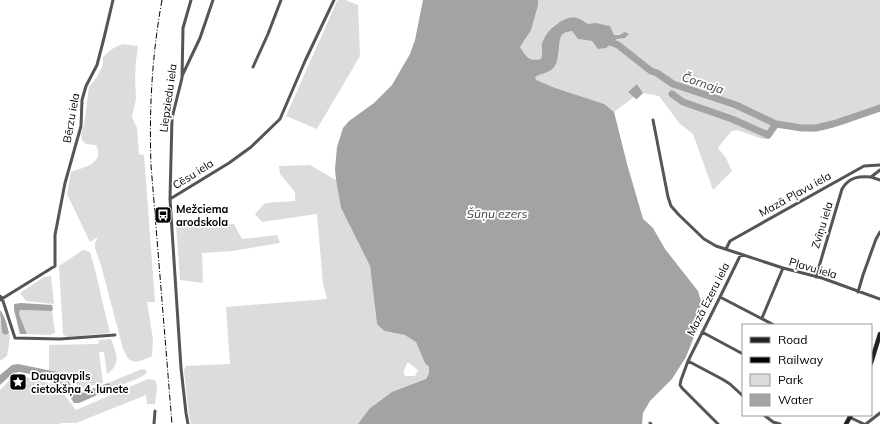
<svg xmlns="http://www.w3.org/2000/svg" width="880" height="424" viewBox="0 0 880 424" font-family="Mulish,sans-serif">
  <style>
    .green { fill: #dcdcdc; fill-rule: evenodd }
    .water { fill: #a3a3a3 }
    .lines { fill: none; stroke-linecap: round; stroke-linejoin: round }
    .river { stroke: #a3a3a3; stroke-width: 7 }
    .street { stroke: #555; stroke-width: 3 }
    .secondary { stroke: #222; stroke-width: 4.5 }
    .rail { stroke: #000; stroke-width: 1; stroke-dasharray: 6 2 1 2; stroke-linecap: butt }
    .labels { text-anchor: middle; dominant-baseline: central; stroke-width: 3.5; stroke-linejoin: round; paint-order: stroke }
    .street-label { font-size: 11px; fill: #000; stroke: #fff }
    .poi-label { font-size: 11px; font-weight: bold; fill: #000; stroke: #fff; text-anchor: start }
    .water-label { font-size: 12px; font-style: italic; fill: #444; stroke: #fff }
  </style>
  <rect width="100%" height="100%" fill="#fff"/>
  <path class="green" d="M339 0H345L358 5 360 56 317 129 286 116 337 1Z
    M538 0H880V110L846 124 813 132 778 127 770 139H763L737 130 732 131 719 146 718 148 726 158 732 171 713 190 693 134 680 124 659 96 643 93 637 84 628 92 634 97 614 112 627 164 643 219 651 226 639 229 537 95 515 49 538 5ZM571 17 578 18 588 24 596 23 604 26H610L614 35 622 34 621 38 617 39 606 48 592 41 578 39 572 31 564 33 560 37 558 60 552 27 564 19Z
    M122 44 138 46 136 61 135 79 136 99 132 117 137 128 139 154 144 155 155 302H147L153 339 152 356C145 359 134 366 128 358 126 356 125 352 123 349L101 265 95 248V243L98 237 90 242 67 194 71 172C84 167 105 164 96 145L86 144 82 140 81 134 84 125 89 87 97 77 103 65V57L112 49Z
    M310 165 336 180 341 208 370 266 377 324 395 327 416 342 422 354 433 367 423 383 369 409 358 424H191L189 416 184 370 186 366 230 364 226 307 327 299 323 284 317 214 262 222 255 214 265 203 295 201V192L280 174 279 166ZM407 363H409L418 370 415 376H406L404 375V371Z
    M234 224 242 239 277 235 280 243 232 251 202 253 203 283 180 280 176 225Z
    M83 250 90 252C98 278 103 306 110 333L67 337 63 334 59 266Z
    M51 276 54 304 26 301 20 293 44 277Z
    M20 310 52 311 54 325 55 333 50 335 27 334 19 314Z
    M0 320 2 324V333L6 335 9 333 10 338 7 356 0 361Z
    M111 339C117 354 121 364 107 374L104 352H99L103 383 81 388 65 373 49 371V345L98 344 99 340Z
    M142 369 146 370 147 373 139 378 111 389V385L108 383Z
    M18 375 57 385 76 410 148 379 155 380 157 386 155 404H147L146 395 76 423H61L60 424H0V390L14 376Z"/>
  <path class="water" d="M423 0H538V5L531 30 520 47C526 57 529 62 541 59 544 53 540 47 543 41 546 34 551 28 557 24 564 19 571 15 580 19 582 20 586 23 588 24 590 24 592 23 595 23 600 23 605 26 610 26L614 35H619L625 32 629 34 625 38 617 39 606 48 598 49 592 41 578 39 572 31C569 32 565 32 563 34 557 38 561 59 554 67 550 73 541 73 535 77L536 80 555 88 604 104 614 112 627 164 643 219 653 228 665 249 698 291 701 301 700 317 695 334 686 357 672 379 650 401 643 413 642 424H358L369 409 392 392 426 379 429 373V367L425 363 416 342 405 335 385 331 381 328 377 324 370 266 341 208 336 180 335 169 337 147 343 128 349 121 374 103 392 85 410 54 415 40Z
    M637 84 643 93 637 99H636L628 92Z
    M21 303 52 305 53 309 52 311 20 310 19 314 27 334H20L14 310V304Z
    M0 310C5 316 7 325 9 333L6 335 2 333C2 325 0 318 0 310Z
    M18 364 62 373 69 382 74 391 78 394 108 383 111 385V389L79 403H74L61 384 56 380 35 375 20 372 13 373 0 385V375L12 365Z"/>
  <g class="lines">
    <path class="river" d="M603 39 618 45 651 71 657 73 673 84 736 105 776 124 802 128H816L833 124 880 108
      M672 94 683 102 732 119 768 135 776 124"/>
    <path class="street" d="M253 67 268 34 281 0
      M182 76 200 38 213 0
      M653 120 668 197 671 206 679 215 704 239 716 246 783 268 822 278 880 299
      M871 177 880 180
      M170 199 229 163 251 147 280 119 305 61 334 0
      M726 249 730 241 864 166 880 165
      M816 277 842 189C849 177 859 176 871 177L880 170
      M858 292 863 275 876 239 880 232
      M0 296 2 298 15 338 60 339 115 335
      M720 297 774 325
      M0 300 55 266V235L65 183 81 126 82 100 86 86 97 65 104 38 113 0
      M762 318 783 268
      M702 332 743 354
      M688 361 722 379 730 384 743 396
      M764 415 773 422 780 424
      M849 417 864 424
      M650 423 651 424
      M154 424 155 411
      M188 424 186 413 181 368 170 199 172 118 182 78 183 28 191 0
      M718 424 682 388 680 385 681 380 688 361 720 297 741 254
      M866 424 880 413"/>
    <path class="secondary" d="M871 363 880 334
      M846 424 851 415"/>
    <path class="rail" d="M162 0C152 55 149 109 151 165L172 424"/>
  </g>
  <defs>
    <g id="bus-square" transform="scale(0.9)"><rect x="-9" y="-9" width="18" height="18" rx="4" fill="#000" stroke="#fff"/><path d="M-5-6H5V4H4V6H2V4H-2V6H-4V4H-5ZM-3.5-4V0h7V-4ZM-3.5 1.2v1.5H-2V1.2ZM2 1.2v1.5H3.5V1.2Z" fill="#fff"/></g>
    <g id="sight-square" transform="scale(0.9)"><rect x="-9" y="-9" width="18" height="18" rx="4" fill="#000" stroke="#fff"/><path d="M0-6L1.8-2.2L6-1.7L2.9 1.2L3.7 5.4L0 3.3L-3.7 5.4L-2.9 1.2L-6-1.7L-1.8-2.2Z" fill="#fff"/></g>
  </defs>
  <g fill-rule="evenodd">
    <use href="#bus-square" x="163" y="215"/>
    <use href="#sight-square" x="18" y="382"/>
  </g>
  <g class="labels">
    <g class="street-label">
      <text transform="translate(168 98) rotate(-82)">Liepziedu iela</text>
      <text transform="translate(71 118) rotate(-80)">Bērzu iela</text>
      <text transform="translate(193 174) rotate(-32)">Cēsu iela</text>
      <text transform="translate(795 194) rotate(-29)">Mazā Pļavu iela</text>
      <text transform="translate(822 225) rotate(-73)">Zvīņu iela</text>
      <text transform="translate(813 268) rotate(16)">Pļavu iela</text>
      <text transform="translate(708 299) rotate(-63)">Mazā Ezeru iela</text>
    </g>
    <g class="poi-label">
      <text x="176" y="209">Mežciema<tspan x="176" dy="13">arodskola</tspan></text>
      <text x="31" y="376">Daugavpils<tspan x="31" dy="13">cietokšņa 4. lunete</tspan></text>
    </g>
    <g class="water-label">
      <text transform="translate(703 83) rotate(18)">Čornaja</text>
      <text x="497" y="213">Šūņu ezers</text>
    </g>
  </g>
  <rect x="742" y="324" width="130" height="92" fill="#ffffff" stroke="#999999"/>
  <rect x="750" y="337" width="20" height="6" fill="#222222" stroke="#999999"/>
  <text x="778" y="344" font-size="12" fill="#000000">Road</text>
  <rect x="750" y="357" width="20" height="6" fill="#000000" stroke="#999999"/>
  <text x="778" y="364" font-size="12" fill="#000000">Railway</text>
  <rect x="750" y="374" width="20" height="12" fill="#dcdcdc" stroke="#999999"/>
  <text x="778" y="384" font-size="12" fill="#000000">Park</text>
  <rect x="750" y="394" width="20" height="12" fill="#a3a3a3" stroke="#999999"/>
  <text x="778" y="404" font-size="12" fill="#000000">Water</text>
</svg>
